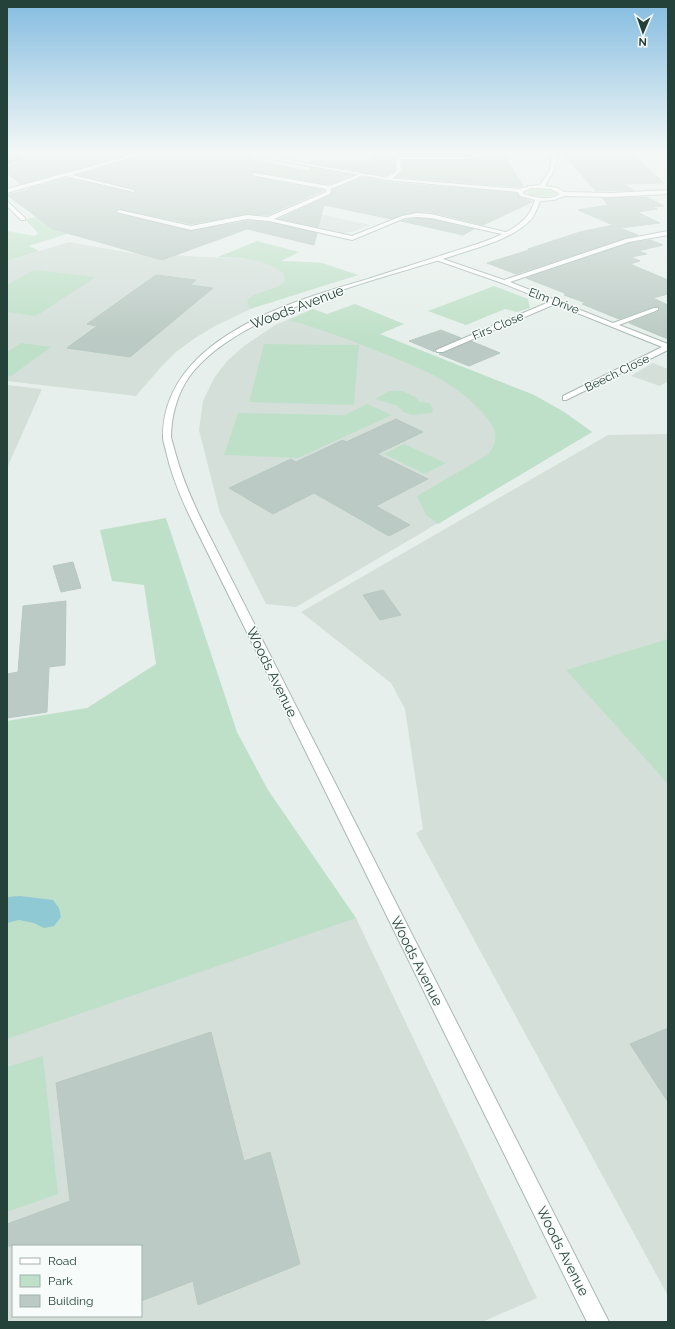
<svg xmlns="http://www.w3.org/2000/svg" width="675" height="1329" viewBox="0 0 675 1329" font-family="Raleway,sans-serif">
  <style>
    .built { fill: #d4dfda; fill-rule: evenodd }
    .green { fill: #bfe0c8 }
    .water { fill: #8ec9d4 }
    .building { fill: #bbcac4; stroke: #b8c9c2 }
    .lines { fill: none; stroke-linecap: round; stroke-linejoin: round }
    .minor-casing { stroke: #a8b8b2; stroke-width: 2 }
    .tertiary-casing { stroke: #a8b8b2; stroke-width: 2 }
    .minor { fill: #fff; fill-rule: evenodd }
    .tertiary { fill: #fff; fill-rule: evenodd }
    .rail { stroke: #5f7d75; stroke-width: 1.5; stroke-dasharray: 3.5 1.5; stroke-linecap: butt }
    .labels { text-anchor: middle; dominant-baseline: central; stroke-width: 3; stroke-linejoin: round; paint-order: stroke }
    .far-street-label { font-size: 12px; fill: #24423a; stroke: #f7fbf9 }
    .street-label { font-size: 14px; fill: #24423a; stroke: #f7fbf9 }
  </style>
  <rect width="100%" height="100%" fill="#e6efeb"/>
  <path class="built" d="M302 210 370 225 352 232 343 233 286 220Z
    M69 242 131 253 322 263 358 275 259 305 215 326 195 338 176 352 160 368 136 396 7 381V261Z
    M313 309 534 395 564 412 592 432 296 607 266 604 220 513 199 430 203 401 214 378 227 361 244 346 275 325Z
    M653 363 668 369V381L660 386 631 376Z
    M7 385 42 389 7 468Z
    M668 434V1296L416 833 423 829 405 709 391 683 301 612 608 435Z
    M356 918 537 1298 482 1322H7V1037L176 972ZM13 1246H141V1316H13Z"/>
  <path class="green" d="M251 159 275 163 101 215 113 219 29 246 39 251 7 261V231L35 236 38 233 25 219 74 210Z
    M543 189 554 191 556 194C548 198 533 198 527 192L530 190Z
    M257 241 299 252 281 261 322 263 358 275 250 309 247 301C257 289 275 292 285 281L284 274C265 258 241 258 218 257Z
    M34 270 96 277 36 316 7 312V285Z
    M494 286 528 299 530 308 517 312 505 309 466 325 428 311Z
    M355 304 404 324 380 334 534 395 564 412 592 432 438 524 426 515 417 496 487 455C502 439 495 426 481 411 453 380 415 366 377 351 348 339 318 328 288 320L313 309 327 314Z
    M21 343 51 347 11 376 7 375V352Z
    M264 344 359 345 354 405 249 402Z
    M389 391H403L417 398 419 402 429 403 433 409 432 413 413 415 403 412 398 406 375 399Z
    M367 404 392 415 298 458 224 455 238 413 345 415Z
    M404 444 446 463 425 474 384 454Z
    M166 518 237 732 268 790 356 918 7 1039V721L87 708 156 664 144 585 112 581 100 530Z
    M668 639V784L566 670Z
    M43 1056 58 1194 7 1212V1067Z"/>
  <path class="water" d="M20 896 53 900 59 908 61 917 54 926 44 928 34 923 19 920 7 923V897Z"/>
  <path class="building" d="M7 153H135L21 184 7 173Z
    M147 153H238L239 154 253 157 254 161 281 166 309 171 310 167 353 175 329 184 253 172 250 175 252 176 324 190 268 215 247 214 191 224 119 209 115 211 116 213 191 231 247 221 269 222 317 233 314 245 247 229 162 260 53 229 7 195 29 190 28 189 66 178 135 193 134 189 78 175 146 154Z
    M371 153H394L395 170 386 176 311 163V161H372Z
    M401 153H474L470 156H401Z
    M480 153H503L523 186 519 187 396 177 402 171V160H470L480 157Z
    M562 153H631L664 183 622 184 634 190 596 191Z
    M363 177 386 182 517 193 520 197 532 202 483 225 431 212H417L402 215 391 219 324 205 318 227 279 219 331 195 332 190Z
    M647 197 664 206 652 207 657 209 637 212 660 223 620 228 638 235 626 238 516 274 487 263 532 249H528L580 232 613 225 578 210 608 205 602 198Z
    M417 218 431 219 474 229 463 235 401 221Z
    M650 240 663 245 638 251 647 254 631 257 640 261 630 264 668 280V294L653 298 668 305V339L629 323 659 311V307H653L619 319 582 304 586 303 564 295 567 294 526 278 629 243Z
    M156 275 196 280 190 285 213 288 130 357 67 348 97 326 87 324Z
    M441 330 461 338 435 349V352L409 341Z
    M471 341 500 353 469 366 439 354 444 353Z
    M396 419 423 432 377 454 428 479 376 506 410 525 389 536 314 493 273 514 229 488 291 459 296 462 343 440 346 442Z
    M73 562 81 588 61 592 53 566Z
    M383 590 401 615 380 620 363 595Z
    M66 601 65 665 49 667 47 712 7 718V674L18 672 23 606Z
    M668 1028V1102L630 1044Z
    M211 1032 244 1161 270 1152 300 1264 198 1305 193 1281 141 1301V1246H7V1224L70 1201 56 1083Z"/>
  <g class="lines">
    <g class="minor-casing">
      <path id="minor" d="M140 153H146L72 175 134 190V192L66 176 7 193V189Z
        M395 153H399L400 157H470L475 155V153H479V156L470 159H400L401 171 390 180H386V178L397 171Z
        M663 153H668V154L663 155Z
        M254 173 329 186 360 174 364 175 331 189 330 194 274 219 352 236 402 216 417 213 431 214 509 233 506 235 431 218 417 217 405 218 352 240 269 221 247 219 191 230 116 212 119 210 191 226 247 215 268 217 326 192V189L252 175Z
        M7 201 25 218V220H21L7 206Z
        M668 231V235L629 242 510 282 613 323 654 308H658V310L619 325 668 344V350L566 400H563V396L662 347 555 304 443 352H437L436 350 549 302 502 283 436 260V258H440L504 280 626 239Z"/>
    </g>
    <g class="tertiary-casing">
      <path id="tertiary" d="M239 153H248L388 178 519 189 530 186 540 185 550 170 553 153H557L554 170 545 186 558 188 564 192 611 193 668 190V194L611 197 564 196 554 200 540 201C538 206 536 212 533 217 517 238 476 248 452 256 376 281 237 311 189 377 177 394 171 417 171 437 172 442 174 447 175 452 182 478 193 503 205 527L609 1322H587L195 527C183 503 172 478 166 451 165 446 163 442 163 437 163 338 292 301 368 279 395 270 422 262 449 253 473 245 511 236 527 216 531 212 533 205 535 200L520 196 518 192 388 180ZM531 188 551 189 560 194C550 201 535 198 524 194L523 192Z"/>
    </g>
    <use href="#minor" class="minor"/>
    <use href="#tertiary" class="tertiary"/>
    <path class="rail" d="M7 156 14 153
      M7 163 28 153"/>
  </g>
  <linearGradient id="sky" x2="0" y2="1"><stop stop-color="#84bce0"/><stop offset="0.45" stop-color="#f4f8f6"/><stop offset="1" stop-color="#f4f8f6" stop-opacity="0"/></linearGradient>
  <rect width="675" height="339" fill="url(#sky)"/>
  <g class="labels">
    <g class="far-street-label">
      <text transform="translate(554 301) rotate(21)">Elm Drive</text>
      <text transform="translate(498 326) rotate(-23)">Firs Close</text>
      <text transform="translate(617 373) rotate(-26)">Beech Close</text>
    </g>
    <g class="street-label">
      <text transform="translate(297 307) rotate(-21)">Woods Avenue</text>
      <text transform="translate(272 672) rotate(64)">Woods Avenue</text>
      <text transform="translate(417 961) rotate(63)">Woods Avenue</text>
      <text transform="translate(563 1251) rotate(63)">Woods Avenue</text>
    </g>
  </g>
  <rect width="675" height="1329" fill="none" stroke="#24423a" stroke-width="16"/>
  <rect x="12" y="1245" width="130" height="72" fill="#f7fbf9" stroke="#a3b1ad"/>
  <rect x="20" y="1258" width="20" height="6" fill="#ffffff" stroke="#a3b1ad"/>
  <text x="48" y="1265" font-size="12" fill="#24423a">Road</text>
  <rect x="20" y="1275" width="20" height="12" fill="#bfe0c8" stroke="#a3b1ad"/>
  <text x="48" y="1285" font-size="12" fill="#24423a">Park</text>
  <rect x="20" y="1295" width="20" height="12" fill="#bbcac4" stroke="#a3b1ad"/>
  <text x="48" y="1305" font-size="12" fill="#24423a">Building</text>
  <g transform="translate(643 32) rotate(182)" stroke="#f7fbf9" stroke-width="3" paint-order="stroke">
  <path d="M0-3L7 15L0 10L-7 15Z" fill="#24423a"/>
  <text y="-6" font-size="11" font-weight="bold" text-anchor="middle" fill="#24423a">N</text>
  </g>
</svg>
